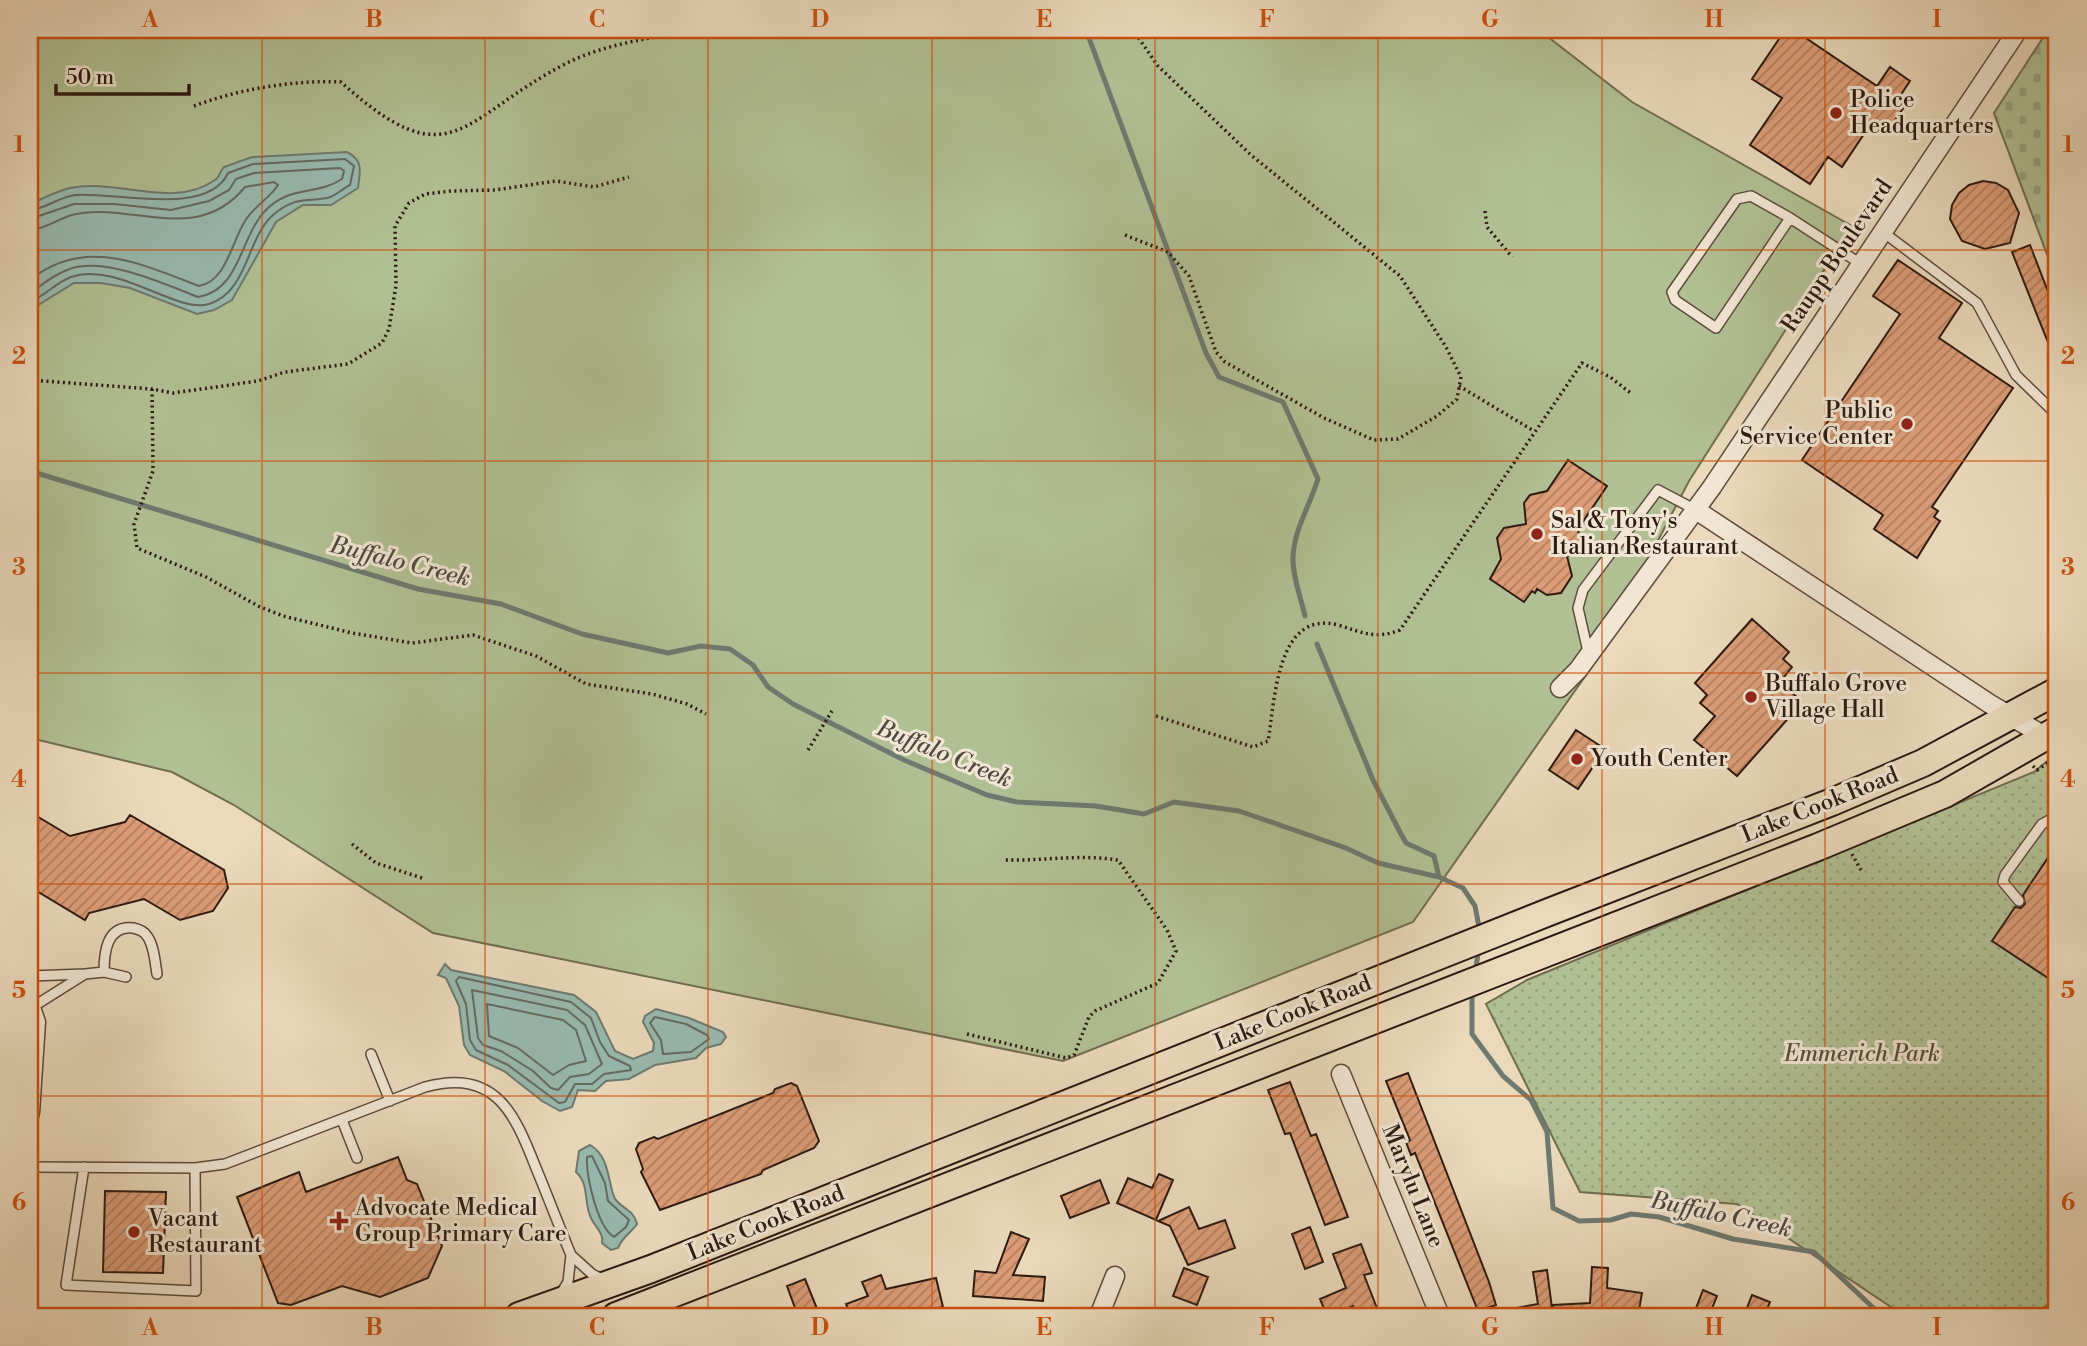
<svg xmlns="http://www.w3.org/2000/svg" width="2087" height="1346" viewBox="0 0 2087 1346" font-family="'Libre Bodoni',serif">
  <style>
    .grass { fill: #b1c094; stroke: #706d52; stroke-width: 2 }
    .cemetery { fill: url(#cemetery-stones); stroke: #706d52; stroke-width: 2 }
    .park { fill: url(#park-dots); stroke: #706d52; stroke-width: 2 }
    .water { fill: #98bab0; stroke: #6e7a70; stroke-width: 2 }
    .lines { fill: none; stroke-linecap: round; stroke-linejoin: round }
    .shore { stroke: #636a60; stroke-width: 2 }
    .stream { stroke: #6e7a70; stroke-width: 5 }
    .building { fill: url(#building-hatch); stroke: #2e1a11; stroke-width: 2 }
    .lane-casing { stroke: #5d4a3c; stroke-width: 12 }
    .street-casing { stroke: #5d4a3c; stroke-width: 21 }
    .primary-casing { stroke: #2e1a11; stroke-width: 30 }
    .path { stroke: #2e1a11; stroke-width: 3.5; stroke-dasharray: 2 3.5; stroke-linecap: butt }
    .lane { stroke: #f1e6d3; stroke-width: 9 }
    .street { stroke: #f1e6d3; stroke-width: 18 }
    .primary { stroke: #ead9bb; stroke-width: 26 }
    .grid { fill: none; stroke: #cc500d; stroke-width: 2; stroke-opacity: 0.55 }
    .poi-dot { fill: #8f2418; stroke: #f1e6d3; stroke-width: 2.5 }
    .labels { text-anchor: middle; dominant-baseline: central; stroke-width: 6; stroke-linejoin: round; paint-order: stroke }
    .poi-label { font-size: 23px; fill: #2e1a11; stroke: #f1e6d3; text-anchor: start }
    .street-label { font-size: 23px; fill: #2e1a11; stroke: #f1e6d3 }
    .park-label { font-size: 23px; font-style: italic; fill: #554c38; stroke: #f1e6d3 }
    .water-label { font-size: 24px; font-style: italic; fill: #4e4a41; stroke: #f1e6d3 }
    .neatline { fill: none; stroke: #cc500d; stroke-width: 2.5 }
    .grid-label { font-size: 23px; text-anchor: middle; font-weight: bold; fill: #cc500d }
  </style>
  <defs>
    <pattern id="cemetery-stones" width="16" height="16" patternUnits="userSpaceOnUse" patternTransform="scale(1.75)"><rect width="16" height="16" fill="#b1c094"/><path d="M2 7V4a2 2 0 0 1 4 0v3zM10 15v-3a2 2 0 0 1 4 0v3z" fill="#99a47f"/></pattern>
    <pattern id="park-dots" width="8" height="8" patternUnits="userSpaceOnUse" patternTransform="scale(1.75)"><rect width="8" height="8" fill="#b1c094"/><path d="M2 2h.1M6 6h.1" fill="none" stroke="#99a47f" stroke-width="1.8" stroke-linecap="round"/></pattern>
    <pattern id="building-hatch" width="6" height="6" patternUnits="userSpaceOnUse" patternTransform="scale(1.75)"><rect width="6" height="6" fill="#dc9d77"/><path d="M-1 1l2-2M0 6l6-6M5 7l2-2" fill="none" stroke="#b37f60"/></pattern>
  </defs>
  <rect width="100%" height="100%" fill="#ead9bb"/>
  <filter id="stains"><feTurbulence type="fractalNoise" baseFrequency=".00286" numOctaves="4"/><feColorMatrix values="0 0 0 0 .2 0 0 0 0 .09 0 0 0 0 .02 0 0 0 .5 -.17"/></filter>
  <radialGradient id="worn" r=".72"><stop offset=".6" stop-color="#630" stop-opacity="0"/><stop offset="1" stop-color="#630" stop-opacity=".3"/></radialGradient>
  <path class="grass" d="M30 30H1539L1632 102 1852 226 1689 481 1593 665 1413 922 1063 1061 433 933 234 805 172 772 30 738Z"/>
  <path class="cemetery" d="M2048 30H2057V281L1994 113Z"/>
  <path class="park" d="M2057 753V1298L2032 1316H1936L1900 1313 1737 1204 1580 1192 1486 1004 1527 980 2034 772Z"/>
  <path class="water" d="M347 152C364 161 360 171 358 188L331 205H303L276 222 232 300 214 310 197 314 130 288 101 283H74L30 310V204C42 199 57 191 70 188 118 178 172 210 215 180 220 177 220 171 224 167L252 157Z
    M445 964 451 970 574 995 596 1012 615 1051 633 1059 653 1051 654 1043 643 1022 645 1016 656 1009 689 1018 723 1032 726 1037 721 1044 706 1048 696 1058 655 1065 629 1079 606 1081 595 1091 578 1090 572 1107 560 1111 542 1101 504 1071 470 1055 464 1045 459 1006 446 978 438 975Z
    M590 1145C608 1155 608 1178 613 1194 617 1208 634 1208 637 1224 631 1233 622 1237 618 1248L611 1250 602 1243C604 1233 595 1227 591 1218 583 1201 590 1185 576 1172L579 1151Z"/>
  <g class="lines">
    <path class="shore" d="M30 210C46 209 60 196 76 195 116 192 208 217 228 173L253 164 345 159 354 166 350 185C343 188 335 197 327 198 303 202 294 197 273 215 246 239 248 292 209 304 176 314 118 261 71 277 55 283 45 296 30 302
      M30 219 74 204H114L171 210 209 201 229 190 236 179 254 173 340 168 344 171 342 179C316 196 289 185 265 211 240 237 240 291 198 297 165 284 102 255 67 270 53 275 42 285 30 293
      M30 230C47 229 60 217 76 214 133 203 198 245 245 187L274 182 278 185C270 198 253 207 245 221 232 241 226 282 199 286 141 264 85 236 30 280
      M459 977 571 1002 591 1018 600 1042 609 1056 630 1066 631 1070 604 1074 592 1084H575L565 1102 559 1103 508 1065 476 1050 470 1040 466 1004 456 981Z
      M472 990 567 1010 585 1025 602 1064 589 1074 570 1077 558 1090 551 1088 533 1071 501 1051 483 1045 478 1038Z
      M487 1004 563 1020 576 1030 586 1061 569 1065 553 1075 518 1048 489 1036Z
      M655 1017 686 1024 707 1035 709 1039 691 1052 663 1054 661 1040 650 1023Z
      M592 1156 605 1183 608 1201 629 1220 626 1227 614 1237C597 1227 586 1175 587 1157Z"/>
    <path class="stream" d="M1086 30 1206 353 1219 377 1283 402 1318 479C1310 505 1294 530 1293 557 1292 575 1301 598 1305 616
      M30 471 418 589 501 604 582 634 668 653 701 646 730 649 753 665 768 687 793 704 904 760 987 795 1017 802 1096 806 1144 814 1174 802 1239 811 1346 848 1378 863 1439 877 1463 888 1475 906 1480 932
      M1317 644 1373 780 1401 834 1406 843 1434 856 1439 877
      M1475 973 1479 948
      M1472 989V1034L1503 1076 1531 1100 1547 1132 1553 1208 1579 1221 1611 1220 1631 1214 1659 1217 1733 1239 1814 1252 1882 1316"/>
  </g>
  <path class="building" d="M1785 30H1794L1877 86 1890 67 1910 81 1898 99 1906 104 1887 132 1872 122 1842 167 1828 157 1810 184 1750 145 1782 98 1752 79Z
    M1983 181 1996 183 2008 190 2019 213 2010 243 1985 249 1962 241 1950 219 1952 205 1959 193 1969 185Z
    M2030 245 2057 315V365L2012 252Z
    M1898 260 1962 303 1939 338 2013 388 1932 507 1938 511 1934 517 1940 521 1917 558 1874 529 1883 515 1802 460 1900 314 1873 296Z
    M1568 460 1607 486 1578 529 1582 553 1567 556 1572 576 1561 593 1547 595 1537 589 1535 593 1532 591 1524 602 1490 579 1501 559 1497 538 1504 528 1526 524 1524 503 1530 495 1547 491Z
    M1752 619 1789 652 1783 659 1792 667 1780 682 1799 699 1790 709 1793 713 1737 776 1694 740 1715 716 1700 703 1707 695 1695 683Z
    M1576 730 1605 749 1578 789 1549 770Z
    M30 812 70 836 125 822 130 815 224 870 228 888 213 911 180 920 144 899 89 913 85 920 30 887Z
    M2057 844V984L1992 941 2015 907 2021 908 2025 904 2023 895Z
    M1408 1073 1489 1282 1496 1305 1478 1311 1415 1153 1411 1155 1406 1142 1410 1140 1386 1081Z
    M1290 1082 1311 1136 1316 1134 1348 1217 1325 1225 1290 1133 1285 1134 1268 1090Z
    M791 1083 797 1086 819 1141 814 1148 763 1170 761 1174 660 1210 641 1172 643 1169 636 1149 639 1143 654 1137 658 1139 773 1093 775 1089Z
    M398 1157 407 1180 417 1184 442 1246 428 1278 380 1297 342 1286 291 1305 278 1303 237 1197 299 1172 306 1192Z
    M1159 1174 1173 1180 1156 1220 1117 1203 1128 1178 1152 1188Z
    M1100 1180 1109 1203 1070 1218 1061 1196Z
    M105 1191 166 1192 163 1273 103 1272Z
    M1189 1207 1199 1229 1225 1220 1235 1248 1188 1265 1170 1226 1158 1221Z
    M1310 1227 1323 1262 1305 1269 1292 1234Z
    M1011 1232 1029 1239 1013 1275 1045 1277 1043 1301 973 1296 975 1271 996 1273Z
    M1361 1244 1372 1273 1364 1275 1380 1316H1356L1353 1306 1327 1316 1320 1299 1346 1288 1333 1254Z
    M1592 1267 1608 1268 1607 1288 1642 1293 1638 1316H1553V1305L1590 1303Z
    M1184 1268 1208 1277 1197 1305 1173 1296Z
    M1547 1270 1553 1316H1511L1510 1309 1538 1304 1533 1272Z
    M881 1275 886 1289 936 1278 943 1307 908 1316 903 1311 890 1316H851L846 1304 868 1296 862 1282Z
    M805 1279 820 1316H798L787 1286Z
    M1703 1290 1717 1296 1709 1316H1693Z
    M1752 1295 1770 1302 1764 1316 1745 1313Z"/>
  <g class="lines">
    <g class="lane-casing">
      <path id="lane" d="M1790 218 1751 196 1737 199 1672 292 1675 300 1716 328 1790 218 1861 264
        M1883 232 1977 303 2016 375 2056 414
        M1589 656 1578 608 1583 590 1658 490 1696 510
        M2019 901 2003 882 2005 875 2042 824 2057 816
        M104 972C104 954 106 925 133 928 138 929 144 931 147 936 154 945 155 962 157 974
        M85 974 104 972 126 977
        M30 976 85 974 31 1008
        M371 1054 390 1101
        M342 1120 357 1158
        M30 1167 195 1168 225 1164 425 1087C495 1068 514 1112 536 1168 548 1197 559 1226 571 1255
        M84 1167 66 1285 196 1291 195 1168
        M560 1295 568 1282 571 1255 592 1274 604 1280"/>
    </g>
    <g class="street-casing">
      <path id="street" d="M1696 510 1990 704 2051 740
        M1560 688 1578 670 1712 487 2018 30
        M30 1005 36 1022 30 1113
        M1341 1074 1440 1316
        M1099 1316 1115 1276"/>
    </g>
    <g class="primary-casing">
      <path id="primary" d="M519 1316 651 1269 1549 912 1832 802 1923 763 2057 691
        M616 1316 1818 847 1945 794 2057 730"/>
    </g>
    <path class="path" d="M194 106C239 89 293 80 341 82 451 182 461 118 565 64 606 43 659 36 704 30
      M1485 211 1487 227 1512 257
      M1125 235 1168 252 1189 276 1216 352 1225 362 1324 418 1374 440 1398 439 1437 416 1457 399 1461 377 1446 347 1400 276 1251 155 1158 66 1133 30
      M30 380 152 389 173 393 258 381 285 372 348 364 382 343 389 329 396 285 395 226 409 203 425 194 451 191 495 190 556 181 594 187 629 177
      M1459 386 1534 431
      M152 389 153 471 134 524 137 548 206 577 260 607 283 616 352 633 412 643 473 635 536 656 586 684 652 694 687 704 706 714
      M1156 716 1253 747 1268 741C1275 702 1276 609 1338 625 1361 632 1376 640 1400 630L1582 363 1610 377 1632 394
      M808 750 832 711
      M2033 766 2037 770 2055 758
      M352 844 376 863 425 879
      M1852 854 1862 872
      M967 1034 1066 1058 1074 1055 1089 1017 1095 1011 1158 983 1176 951 1167 930 1118 860C1080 854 1042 861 1004 860"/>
    <use href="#lane" class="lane"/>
    <use href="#street" class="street"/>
    <use href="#primary" class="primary"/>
  </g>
  <path class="grid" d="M262 30V1316M485 30V1316M708 30V1316M932 30V1316M1155 30V1316M1378 30V1316M1602 30V1316M1825 30V1316M30 250H2057M30 461H2057M30 673H2057M30 884H2057M30 1096H2057"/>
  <g class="poi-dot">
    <circle cx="1836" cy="113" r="7"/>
    <circle cx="1907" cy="424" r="7"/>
    <circle cx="1537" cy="534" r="7"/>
    <circle cx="1751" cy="697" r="7"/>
    <circle cx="1577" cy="759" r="7"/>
    <path d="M335.5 1210.5h7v7h7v7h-7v7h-7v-7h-7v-7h7z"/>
    <circle cx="134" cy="1232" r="7"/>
  </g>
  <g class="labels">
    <g class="poi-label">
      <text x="1850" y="100">Police<tspan x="1850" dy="26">Headquarters</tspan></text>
      <text x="1893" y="411" text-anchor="end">Public<tspan x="1893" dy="26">Service Center</tspan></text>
      <text x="1551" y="521">Sal &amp; Tony's<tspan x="1551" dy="26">Italian Restaurant</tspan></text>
      <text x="1765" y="684">Buffalo Grove<tspan x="1765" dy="26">Village Hall</tspan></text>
      <text x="1591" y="759">Youth Center</text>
      <text x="355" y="1208">Advocate Medical<tspan x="355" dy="26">Group Primary Care</tspan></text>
      <text x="148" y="1219">Vacant<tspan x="148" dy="26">Restaurant</tspan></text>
    </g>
    <g class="street-label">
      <text transform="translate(1837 256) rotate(-56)">Raupp Boulevard</text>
      <text transform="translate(1820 805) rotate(-22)">Lake Cook Road</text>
      <text transform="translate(1293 1013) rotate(-22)">Lake Cook Road</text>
      <text transform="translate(1413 1186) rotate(68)">Marylu Lane</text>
      <text transform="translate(766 1223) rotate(-22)">Lake Cook Road</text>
    </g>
    <g class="park-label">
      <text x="1862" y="1054">Emmerich Park</text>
    </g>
    <g class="water-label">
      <text transform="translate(400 562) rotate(14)">Buffalo Creek</text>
      <text transform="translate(944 754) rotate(22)">Buffalo Creek</text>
      <text transform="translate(1721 1215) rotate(12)">Buffalo Creek</text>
    </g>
  </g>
  <rect width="2087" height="1346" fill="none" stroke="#ead9bb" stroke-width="77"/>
  <path d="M56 84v10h133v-10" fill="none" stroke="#2e1a11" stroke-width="3.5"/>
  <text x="66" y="84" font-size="21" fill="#2e1a11" stroke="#f1e6d3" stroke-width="5" paint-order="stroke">50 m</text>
  <rect x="38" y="38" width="2010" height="1270" class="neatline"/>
  <g class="grid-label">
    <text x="150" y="27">A</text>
    <text x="374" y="27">B</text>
    <text x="597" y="27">C</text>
    <text x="820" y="27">D</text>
    <text x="1044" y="27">E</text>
    <text x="1267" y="27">F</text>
    <text x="1490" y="27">G</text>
    <text x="1714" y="27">H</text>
    <text x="1937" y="27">I</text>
    <text x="19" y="152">1</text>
    <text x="2068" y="152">1</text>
    <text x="19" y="364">2</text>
    <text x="2068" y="364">2</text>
    <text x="19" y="575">3</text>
    <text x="2068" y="575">3</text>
    <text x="19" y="787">4</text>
    <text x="2068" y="787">4</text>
    <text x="19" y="998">5</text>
    <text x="2068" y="998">5</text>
    <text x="19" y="1210">6</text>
    <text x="2068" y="1210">6</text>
    <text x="150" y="1335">A</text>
    <text x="374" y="1335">B</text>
    <text x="597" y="1335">C</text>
    <text x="820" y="1335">D</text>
    <text x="1044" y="1335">E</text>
    <text x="1267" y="1335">F</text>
    <text x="1490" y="1335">G</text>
    <text x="1714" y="1335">H</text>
    <text x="1937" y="1335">I</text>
  </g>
  <rect width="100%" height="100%" filter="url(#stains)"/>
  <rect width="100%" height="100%" fill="url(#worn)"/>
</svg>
